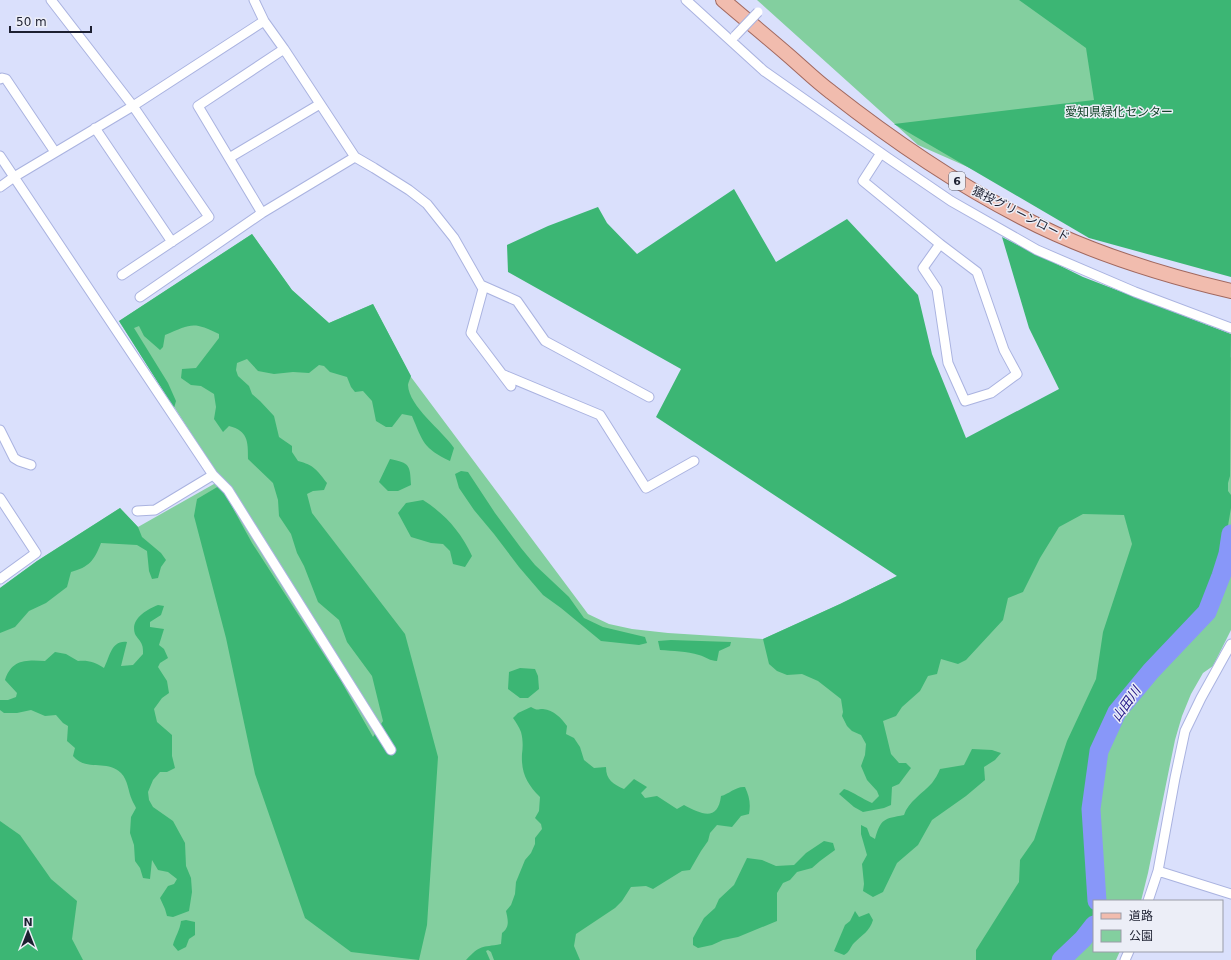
<svg xmlns="http://www.w3.org/2000/svg" width="1231" height="960" viewBox="0 0 1231 960" font-family="'DejaVu Sans','Noto Sans JP',sans-serif">
  <style>
    .green { fill: #83cf9f }
    .forest { fill: #3cb674 }
    .lines { fill: none; stroke-linecap: round; stroke-linejoin: round }
    .river { stroke: #8897f9; stroke-width: 19 }
    .minor-casing { stroke: #aab3e0; stroke-width: 11 }
    .primary-casing { stroke: #a1685f; stroke-width: 16 }
    .minor { stroke: #fff; stroke-width: 9 }
    .primary { stroke: #f1bcae; stroke-width: 14 }
    .minor-bridge-casing { stroke: #aab3e0; stroke-width: 11; stroke-linecap: butt }
    .minor-bridge { stroke: #fff; stroke-width: 9 }
    .labels { text-anchor: middle; dominant-baseline: central; stroke-width: 3; stroke-linejoin: round; paint-order: stroke }
    .shield { fill: #eceef7; stroke: #5b5e6c; stroke-width: 1 }
    .shield-label { font-size: 11px; font-weight: bold; fill: #1d2031 }
    .park-label { font-size: 12px; fill: #14442a; stroke: #eceef7 }
    .street-label { font-size: 12px; fill: #1d2031; stroke: #eceef7 }
    .water-label { font-size: 13px; font-style: italic; fill: #25188a; stroke: #eceef7 }
  </style>
  <rect width="100%" height="100%" fill="#dae0fc"/>
  <path class="green" d="M757 0H1231L1180 261 918 145Z
    M252 234 292 290 329 323 373 304 411 377 588 614 609 624 632 629 668 633 763 639 840 604 897 576 1231 357V630L1213 666 1203 673 1191 694 1182 716 1175 740 1148 873 1141 901H1094V951H1120L1116 960H0V588L37 561 120 508 138 527 221 480 119 321Z"/>
  <path class="forest" d="M1019 0H1231V277L1089 238 894 124 1094 100 1086 48Z
    M734 189 776 262 847 219 918 295 932 354 966 438 1059 389 1029 328 1002 237 1083 277 1231 334 1230 476 1228 483V491L1231 495V508L1223 555 1219 572 1209 597 1202 606 1201 614 1182 635 1155 662 1131 689 1119 703 1099 744 1087 803 1091 856V887L1094 916 1091 925 1083 935 1058 960H976V950L1019 882 1020 860 1034 840 1067 741 1096 679 1103 632 1132 544 1124 515 1083 514 1059 527 1040 558 1023 592 1008 598 1003 620 966 660 958 664 941 659 937 674 928 676 920 691 902 707 896 716 883 721 891 754 899 763H906L911 768 899 784 892 787 891 805 884 808 863 812 854 807 839 794 844 789C854 792 862 799 872 803L879 796 877 791 867 780 861 766 865 755 866 744 861 735 852 731 847 726 842 716 843 712 841 699 818 681 802 674 787 675 777 671 769 664 763 639 840 604 897 576 656 417 681 369 508 272 507 245 548 226 598 207 607 223 637 254Z
    M252 234 292 290 329 323 373 304 411 376C410 379 408 383 408 385 409 407 442 430 454 448L450 461C423 448 423 442 412 416L402 414 392 427H386L376 421 372 401 363 391 355 392 351 387 347 377 330 372 324 366 319 365 309 373 293 372 274 374 258 371 247 359 237 363 236 370 238 376 249 386 252 394 260 401 274 416 279 437 292 446V452L298 461C314 465 317 470 327 483L324 490 313 491 307 494 312 513 405 634 438 757 427 925 419 960 351 952 305 918 255 774 226 638 194 516 197 499 219 486 224 492 252 543 341 681 373 737 383 721 372 676 347 642 339 620 318 602 304 566 297 553 291 534 279 516 278 500 273 483 248 459C248 441 248 431 229 426L223 432 214 419 216 407 214 394 201 386 191 385 181 378 182 369 196 368 219 338V334C193 321 191 324 165 335L163 347 160 350 144 336 139 326 134 328 168 383 176 401 174 408 119 321Z
    M390 459C410 463 410 465 411 485L398 491H388L379 482Z
    M461 471 468 472 495 513 521 548 535 565 569 597 584 618 603 627 645 637 647 643 639 645 601 641 561 608 543 595 519 567 494 534 474 510 459 488 455 474Z
    M423 500C445 514 461 532 472 556L465 567 453 564 450 551 443 544 431 543 411 537 398 513 406 503Z
    M120 508 138 527 142 537 161 553 166 560 161 567 158 578 152 579 149 571 147 551 137 545 101 543C94 561 89 567 71 572L67 587 46 603 29 611 15 627 0 633V588L37 561Z
    M158 605 164 606 161 615 150 622V627L164 629 159 645 164 649 168 658 160 663 158 667 167 681 169 693 162 698 154 709 157 722 172 735V756L175 768 167 772H160L153 780 148 792 149 800 153 807 173 821 185 843 186 866 191 878 192 892 189 911 173 917 167 916 165 909 160 898 168 886 174 884 177 879 168 872 158 870 152 860 150 879 143 878 140 868 135 861 134 845 130 833 131 817 136 808C135 805 133 803 132 800 128 791 128 780 121 773 107 759 86 772 73 756L75 748 67 741 68 726 63 723 56 715 45 716 31 710 17 713H4L0 710V700H8L16 697 17 693 5 680C12 659 26 660 45 661L55 652 66 654 78 661C88 660 95 662 104 668 110 657 111 640 127 642L121 666 133 665 143 654C143 651 143 647 142 645 141 641 137 638 135 634 130 619 146 610 158 605Z
    M671 640 731 642 730 646 719 651 717 661C710 661 706 657 699 655 687 651 673 651 660 650L658 641Z
    M520 668 535 669 538 676 539 689 528 698H520L508 689 509 672Z
    M531 707C538 711 537 709 543 709 554 710 561 718 567 726L566 734 574 738 580 747 584 760 594 768 606 767C606 780 613 784 624 789L634 779 647 787 641 793 645 798 657 796 677 809 684 805C701 814 718 822 721 796 729 794 736 786 745 787 749 796 751 803 749 814L741 816 732 827 717 825 710 833 708 841 701 851 690 870 682 871 653 889 646 886 631 887 622 901 615 908 576 934 574 946 580 960H494L491 952 488 950 486 951 490 960H466C481 944 481 948 501 944L502 933C510 927 508 920 506 911L511 905 515 894 516 882 525 860 531 853 535 844V838L542 829 541 824 535 818 539 811 540 797C527 784 521 773 522 754 523 747 523 739 521 732 519 727 516 722 513 718L518 713Z
    M972 749 992 750 1001 753 995 760 984 767 985 780 966 796 932 820 918 845 897 863 883 892 873 897 863 891 864 884 862 864 867 855 861 834V825L867 828 870 836 875 839C881 818 884 819 904 815 908 802 923 793 932 783 935 779 938 774 940 769L964 765Z
    M0 821 20 835 51 879 77 901 72 939 83 960H0Z
    M824 841 833 843 835 850 820 861 812 868 797 872 790 880 783 883 777 893V921L738 937 723 940 712 945 698 948 693 945V938L704 918 715 908 719 899 734 885 747 858 762 860 776 866 794 865 806 853Z
    M855 911 859 917 869 913 873 920C870 931 862 935 854 943 850 947 850 952 844 955L834 951 845 925 850 921Z
    M186 920 195 922V935L189 939 186 947 178 951 173 945C175 937 180 930 181 921Z"/>
  <g class="lines">
    <path class="river" d="M1097 901 1091 809 1099 751 1117 712 1151 671 1207 612 1221 576 1228 554 1231 534
      M1061 960 1083 939 1094 925"/>
    <g class="minor-casing">
      <path id="minor" d="M51 0 133 106 209 217 122 275
        M254 0 264 21 284 49 355 157 374 168 409 190 427 204 454 238 483 289 471 333 511 386
        M686 0 764 71 888 158 951 201 1037 250 1135 292 1231 328
        M0 79 2 78 6 79 55 152
        M95 128 172 242
        M881 153 863 181 940 244
        M0 156 213 475 228 490 391 750
        M229 158 320 104
        M0 187 14 177 133 106 264 21
        M262 213 198 106 284 49
        M940 244 977 272 1004 350 1017 374 991 393 965 401 948 363 937 289 923 268Z
        M481 285 517 301 545 341 649 397
        M140 297 262 213 355 157
        M504 375 600 415 646 488 694 461
        M0 430 14 458 19 461 31 465
        M0 498 36 553 0 579
        M137 511 155 510 213 475
        M1158 871 1231 894
        M1148 901 1158 871 1175 778 1185 731 1201 698 1231 644
        M1125 960 1129 951"/>
    </g>
    <g class="primary-casing">
      <path id="primary" d="M723 0C744 18 766 36 788 55 802 67 816 81 831 92 901 147 975 197 1056 234 1112 259 1171 277 1231 291"/>
    </g>
    <use href="#minor" class="minor"/>
    <use href="#primary" class="primary"/>
    <g class="minor-bridge-casing">
      <path id="minor-bridge" d="M735 36 758 12"/>
    </g>
    <use href="#minor-bridge" class="minor-bridge"/>
  </g>
  <g class="labels">
    <rect class="shield" x="949" y="172" width="16" height="18" rx="3"/>
    <g class="shield-label">
      <text x="957" y="181">6</text>
    </g>
    <g class="park-label">
      <text x="1119" y="112">愛知県緑化センター</text>
    </g>
    <g class="street-label">
      <text transform="translate(1021 214) rotate(27)">猿投グリーンロード</text>
    </g>
    <g class="water-label">
      <text transform="translate(1126 704) rotate(-55)">山田川</text>
    </g>
  </g>
  <rect x="1093" y="900" width="130" height="52" fill="#eceef7" stroke="#999ca8"/>
  <rect x="1101" y="913" width="20" height="6" fill="#f1bcae" stroke="#999ca8"/>
  <text x="1129" y="920" font-size="12" fill="#1d2031">道路</text>
  <rect x="1101" y="930" width="20" height="12" fill="#83cf9f" stroke="#999ca8"/>
  <text x="1129" y="940" font-size="12" fill="#1d2031">公園</text>
  <g transform="translate(28 932)" stroke="#eceef7" stroke-width="3" paint-order="stroke">
  <path d="M0-3L7 15L0 10L-7 15Z" fill="#1d2031"/>
  <text y="-6" font-size="11" font-weight="bold" text-anchor="middle" fill="#1d2031">N</text>
  </g>
  <path d="M10 26v6h81v-6" fill="none" stroke="#1d2031" stroke-width="2"/>
  <text x="16" y="26" font-size="12" fill="#1d2031" stroke="#eceef7" stroke-width="3" paint-order="stroke">50 m</text>
</svg>
